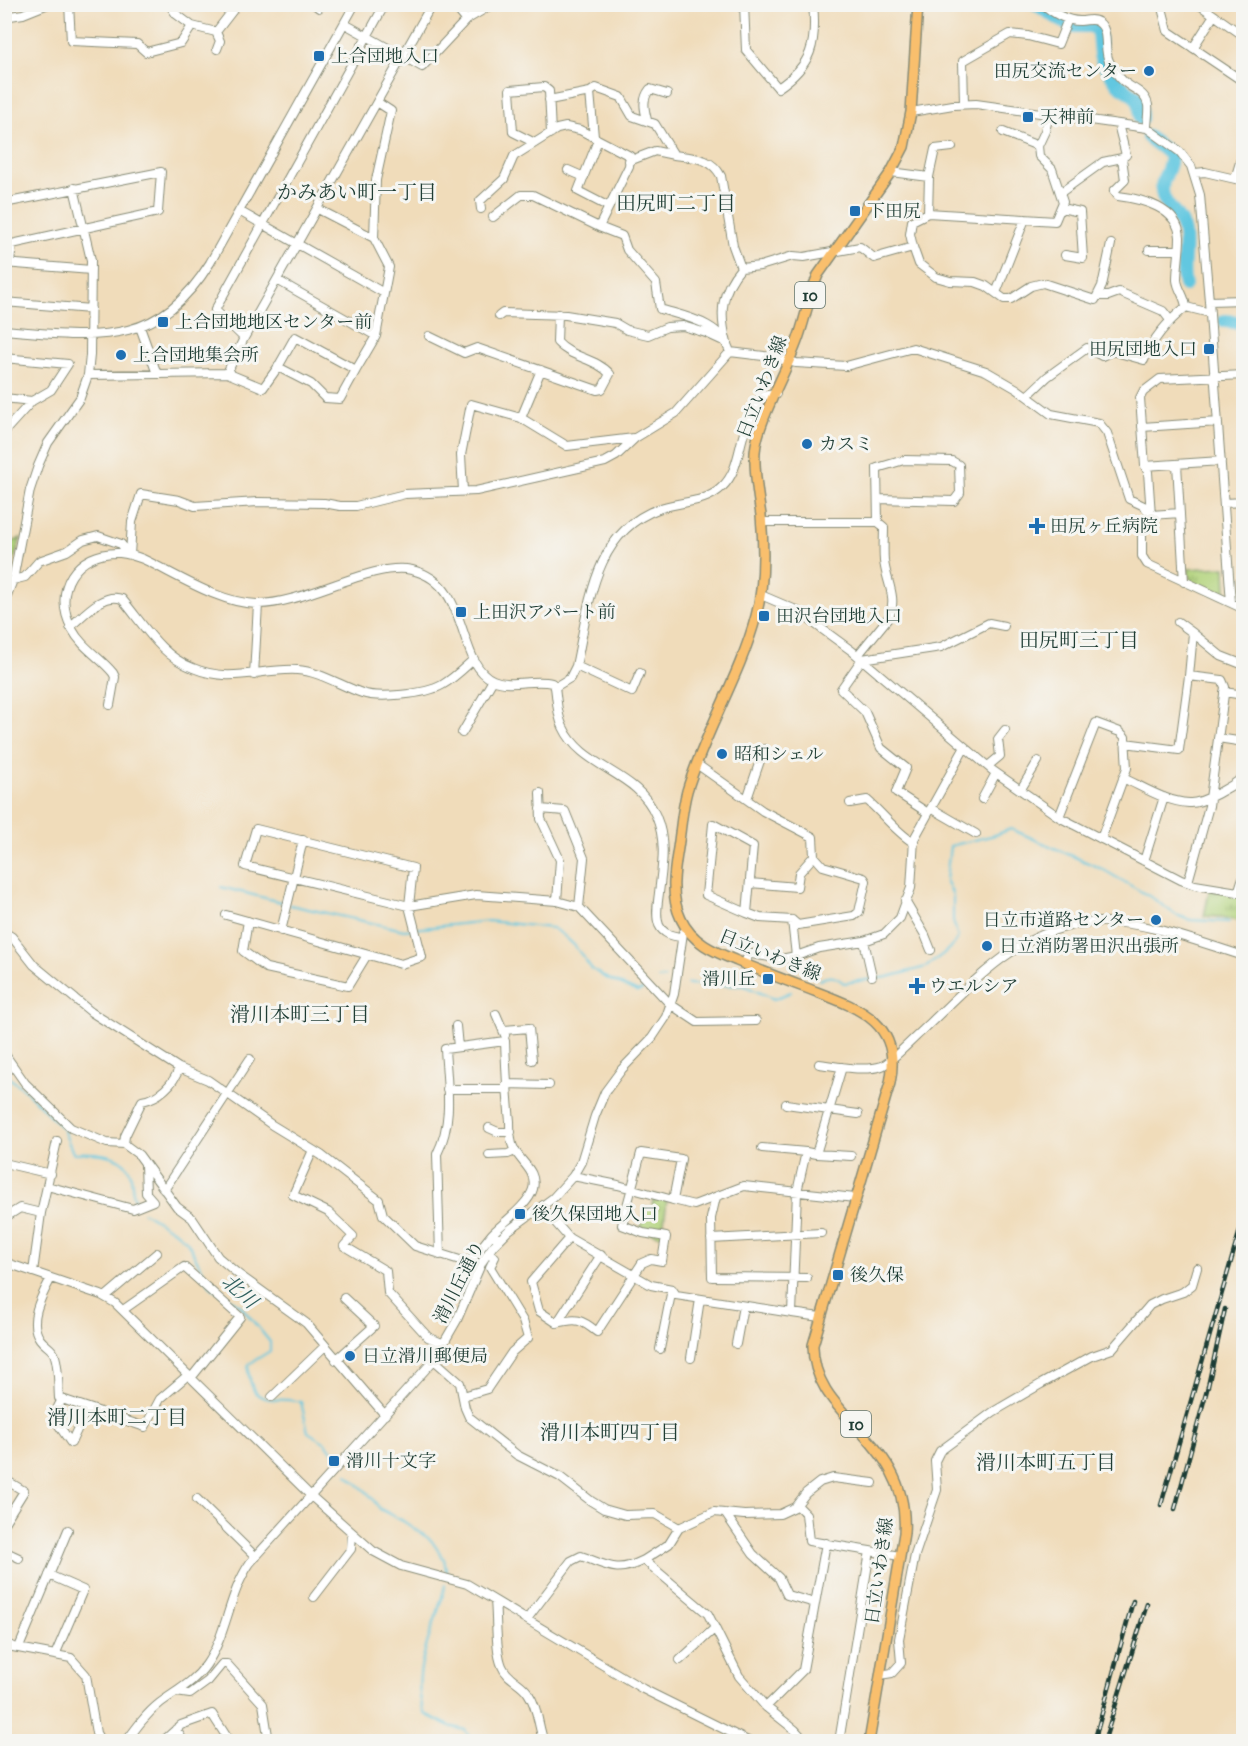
<svg xmlns="http://www.w3.org/2000/svg" width="1248" height="1746" viewBox="0 0 1248 1746" font-family="'IM FELL Great Primer','Noto Serif JP',serif">
  <style>
    .park { fill: url(#park-tufts); stroke: #688858; stroke-width: 1.5 }
    .lines { fill: none; stroke-linecap: round; stroke-linejoin: round }
    .stream { stroke: #62c7e0; stroke-width: 2 }
    .river { stroke: #62c7e0; stroke-width: 14 }
    .minor-casing { stroke: #888c77; stroke-width: 10 }
    .major-casing { stroke: #888c77; stroke-width: 12 }
    .minor { stroke: #fff; stroke-width: 8 }
    .major { stroke: #f9bf6d; stroke-width: 9 }
    .rail-casing { stroke: #1f3d34; stroke-width: 4.5 }
    .rail { stroke: #f6f6f2; stroke-width: 2; stroke-dasharray: 7; stroke-linecap: butt }
    .poi-dot { fill: #1f6fb2; stroke: #f6f6f2; stroke-width: 2 }
    .labels { text-anchor: middle; dominant-baseline: central; stroke-width: 6; stroke-linejoin: round; paint-order: stroke }
    .shield { fill: #f6f6f2; stroke: #60746d; stroke-width: 1.5 }
    .shield-label { font-size: 16px; font-weight: bold; fill: #1f3d34 }
    .poi-label { font-size: 18px; fill: #1f3d34; stroke: #f6f6f2; text-anchor: start }
    .street-label { font-size: 18px; fill: #1f3d34; stroke: #f6f6f2 }
    .neighbourhood-label { font-size: 20px; fill: #1f3d34; stroke: #f6f6f2 }
    .water-label { font-size: 20px; font-style: italic; fill: #30605f; stroke: #f6f6f2 }
  </style>
  <defs>
    <pattern id="park-tufts" width="24" height="20" patternUnits="userSpaceOnUse" patternTransform="scale(1.5)"><rect width="24" height="20" fill="#b2d37b"/><path d="M3 7l-1-3M5 7V3M7 7l1-3M15 17l-1-3M17 17v-4M19 17l1-3" fill="none" stroke="#90ac66"/></pattern>
  </defs>
  <rect width="100%" height="100%" fill="#f6f6f2"/>
  <filter id="ink" filterUnits="userSpaceOnUse"><feTurbulence type="fractalNoise" baseFrequency=".0167" numOctaves="2"/><feDisplacementMap in="SourceGraphic" scale="12" xChannelSelector="R" yChannelSelector="G"/><feConvolveMatrix kernelMatrix="1 2 1 2 8 2 1 2 1" color-interpolation-filters="sRGB"/></filter>
  <filter id="wash" filterUnits="userSpaceOnUse"><feTurbulence type="fractalNoise" baseFrequency=".008" numOctaves="4" result="noise"/><feDisplacementMap in="SourceGraphic" scale="24" xChannelSelector="R" yChannelSelector="G"/><feGaussianBlur stdDeviation="1.35" result="paint"/><feColorMatrix in="noise" values="0 0 0 0 0 0 0 0 0 0 0 0 0 0 0 0 0 1.4 0 .05"/><feComposite in="paint" operator="in"/></filter>
  <g filter="url(#wash)">
    <rect width="100%" height="100%" fill="#f0dcba"/>
    <path class="park" d="M21 538 5 586V546Z
      M1225 567 1226 594 1222 596 1191 582 1188 569Z
      M1210 888 1243 893V922L1221 917 1204 916Z
      M655 1195 667 1200 662 1236 640 1230 646 1207 652 1208Z"/>
    <g class="lines">
      <path class="stream" d="M221 887 285 903
        M290 905 404 930 488 921 552 928 563 935 574 945 592 969 604 977 638 992 643 989
        M658 979 665 978
        M819 980C831 975 834 975 844 983L888 977 926 967 952 947 958 937 953 921V895L946 880 950 846 995 835 1011 829 1102 869 1154 899 1176 915 1191 920 1229 922
        M687 984 745 986 774 999 791 992
        M4 1074 25 1090 63 1129 73 1153C90 1152 123 1152 130 1172 133 1183 131 1194 137 1205
        M143 1212 176 1232 187 1241 211 1287 240 1305 270 1342V1351L249 1364C247 1371 249 1376 251 1383 256 1407 284 1396 301 1402L308 1432 326 1443 336 1457
        M347 1475 368 1493 380 1509 403 1521 431 1540 444 1559 447 1575
        M445 1585C437 1626 407 1673 425 1714L449 1726 465 1730 473 1742"/>
      <path class="river" d="M1036 4 1070 26H1093L1098 32 1100 55 1103 63 1118 84 1135 96 1140 104 1141 119
        M1148 137 1170 154C1173 168 1161 177 1162 190 1163 207 1179 213 1183 229 1188 248 1180 267 1185 285
        M1225 321 1244 323"/>
    </g>
  </g>
  <g filter="url(#ink)">
    <g class="lines">
      <g class="minor-casing">
        <path id="minor" d="M69 4 71 41 137 44 146 52 181 43 192 26 176 14 169 4
          M314 4 319 8 322 4
          M453 4 466 20
          M744 4 746 50 778 88C812 65 817 44 813 4
          M1043 4C1052 13 1067 21 1080 21 1087 21 1092 18 1098 22 1110 29 1103 49 1109 61 1112 67 1117 75 1122 80 1131 89 1145 91 1148 105 1149 112 1147 121 1147 128
          M1161 4 1168 31 1244 82
          M1198 4 1244 36
          M4 17 23 14 48 4
          M345 24 422 67 466 20 493 4
          M192 26 216 32 220 41 217 49
          M216 32 233 10 234 4
          M1193 48 1214 15
          M590 92 594 137
          M549 100 590 92 596 88 621 97 632 116 655 124 674 155C694 158 711 157 721 176L733 246 741 268C721 291 719 314 727 343
          M964 104 963 61 1010 34 1028 36 1058 44 1068 19
          M911 112 953 105 976 104 1147 128 1180 152 1191 166 1200 195 1209 301 1231 603
          M647 120C644 108 642 99 650 89L667 94
          M1118 124 1126 155 1122 158
          M1003 132 1038 146 1039 156 1052 169 1060 193
          M598 140 578 191 609 207
          M535 143 513 132 510 90 544 87 549 91 551 133
          M1038 146 1045 131 1049 115
          M629 161 655 151 674 155
          M568 170 584 177
          M891 172 929 177
          M1195 173 1205 172 1244 181
          M1235 179 1244 149
          M4 203 161 172 158 212 12 244 10 263
          M1061 208 1080 212 1083 258 1065 255
          M318 209 374 238
          M481 209 480 201 504 179 514 156 557 129 566 127 580 130 630 156 629 166 599 227
          M239 211 384 293
          M928 213 929 177 935 149 952 147
          M493 217 521 195H533L599 227 622 236 627 250 656 283 660 309C685 317 721 322 730 352L772 357 796 363 846 366 913 348 986 371 1017 389 1051 414 1099 423 1107 433 1129 499 1144 506 1151 515 1180 513
          M913 247 919 264 936 277 950 281 975 282 986 286 1004 299H1011L1031 286 1043 283 1095 300 1102 286 1111 244
          M1149 250H1179
          M4 263 91 270
          M741 268 760 266 793 256 804 257 860 247 874 258 913 247 910 234 912 221 928 213 1055 221 1063 202 1060 193 1103 162 1122 158 1125 180 1114 191 1118 196C1142 199 1178 208 1180 237 1180 252 1177 266 1177 280 1178 290 1185 296 1186 307 1167 322 1153 338 1144 360L1112 351 1102 356 1087 348 1047 377 1027 396
          M277 280 376 336
          M996 293 1025 219
          M1098 296H1108L1119 292 1163 311 1170 320
          M1209 301 1244 300
          M4 302 91 309
          M1186 307 1210 313
          M499 316 503 313 566 315 615 323 627 330 648 335 667 327 683 326 706 333 721 340
          M140 327 157 374
          M4 330C94 337 156 350 210 263L355 4
          M429 336 464 353 477 348 597 390 602 389 610 374C596 358 571 358 557 342L558 314
          M244 338 215 310 385 4
          M4 358 68 364 51 390 32 401 4 398
          M278 367 311 384 325 398 340 399 356 370
          M227 373 263 388 278 367 295 337 356 370 376 336 389 267 374 238 376 180 391 111 377 102
          M88 375 227 373 244 338 432 4
          M1244 375 1160 379 1143 392 1140 398 1145 466 1148 472 1151 515 1142 532V556L1147 564 1244 609
          M521 418 541 370
          M1142 427 1218 422
          M4 432 32 401
          M1177 464 1184 582
          M1145 466 1221 461
          M463 491 461 455 471 404 521 418 567 446 634 438
          M1224 503 1244 502
          M761 522H878
          M130 555 132 522 141 494 179 500 195 506 258 502 324 503 340 506H356L405 494 476 491 605 462 616 456 635 438 676 413 730 352
          M13 580 25 577 39 561 67 551 83 540 98 536 121 544 130 555
          M761 595 796 610 852 651 992 770 1059 817 1181 880 1195 885 1244 893
          M4 603 13 580 30 490 38 466 48 443 80 398 88 375 90 355 91 260 74 188
          M1178 622 1193 633
          M70 627C84 615 103 592 122 599 144 625 161 656 193 668 231 684 261 668 297 670 319 671 341 686 362 693 379 699 426 694 442 685 454 678 464 668 474 659
          M858 655 889 617C898 597 886 581 884 561 883 550 884 538 884 527L878 522 877 468 904 460 952 461 959 465 960 493 954 501 878 499
          M576 666 632 692 640 673
          M254 675 258 604
          M1189 676 1193 633 1221 656 1244 665
          M555 687 570 678 576 666C589 607 593 533 658 509 679 501 705 504 722 487 737 473 738 452 744 433 749 420 756 408 761 396L776 394
          M1224 692 1244 695
          M110 705 115 677 113 673C100 657 82 648 72 629 51 590 76 551 120 553 128 554 135 556 143 559 177 575 219 603 257 604 304 605 370 561 412 570 472 584 455 663 493 680 511 688 533 678 552 683L555 687C557 700 557 715 563 727 582 769 638 771 656 816 667 842 662 867 659 893 658 902 655 915 659 925 663 934 672 936 681 937
          M462 733 493 680
          M1218 738 1244 742
          M1125 743 1179 750 1189 676 1222 680 1225 687 1209 806 1188 882
          M698 765 763 811 813 837 814 856 823 866 864 878 866 881 859 912 854 916 798 925 792 920
          M988 766 1000 756 998 739 1005 730
          M1123 778C1143 787 1166 802 1189 803 1203 804 1232 786 1244 777
          M1021 789 1038 761
          M540 793 541 819 560 860 557 901
          M747 799 764 749
          M982 799 996 773
          M850 803 867 800C883 814 896 832 914 843
          M931 808 976 834
          M540 809 565 811 584 858 579 907
          M928 813 896 792 906 768 881 748 865 712 841 689 862 659 941 647 989 623 1004 626
          M1059 817 1096 723 1120 732 1125 737 1127 768 1101 839
          M1144 861 1164 797
          M750 883 797 887 799 873 814 856
          M1238 893 1244 874
          M905 901 925 935 931 950
          M747 913 706 895 713 824 753 846 747 913 760 918 792 920 796 956 819 948 864 941 884 934 900 918 911 888 914 839 965 747
          M226 915 401 964 422 957 409 906 413 868 256 829 245 866 409 906 476 895 557 901 579 907 670 1004 697 1022 756 1021
          M248 921 243 951 266 968 348 986 367 955
          M281 931 303 840
          M4 932 12 937 34 965 91 1012 179 1068 208 1080 272 1125 321 1155 379 1200 383 1215 415 1246 463 1261 471 1260 492 1234 499 1239
          M864 941 872 976
          M745 964 748 955 752 954 781 959 796 956
          M496 1014 505 1035
          M456 1026 458 1047
          M504 1030 529 1028 532 1060
          M4 1053 25 1083 71 1128 107 1143 124 1144 139 1155 177 1207 192 1218 218 1257 238 1274 306 1323 385 1415
          M819 1064C836 1066 865 1072 882 1066 889 1064 916 1036 923 1030 975 981 1021 926 1097 922 1145 920 1198 942 1244 956
          M506 1084 549 1085
          M447 1089H506
          M786 1104 858 1114
          M489 1128 498 1132H511
          M124 1144 125 1136 142 1101C159 1098 174 1084 179 1068
          M762 1148 806 1152
          M313 1150 293 1195 328 1212 353 1236 344 1246 386 1271 388 1293 428 1337 444 1344
          M816 1154 851 1156
          M489 1155 508 1154 515 1151
          M4 1163 51 1174
          M573 1176 618 1185 673 1200
          M47 1186 133 1209 153 1201 146 1193 145 1164
          M164 1190 250 1059
          M716 1197 711 1218 712 1277 807 1278
          M542 1207 569 1238 651 1285 672 1289 676 1295 792 1313
          M4 1218 20 1208 41 1213
          M569 1238 531 1282 539 1311 557 1323 601 1255
          M711 1239 821 1233
          M440 1255 437 1154C454 1121 447 1084 445 1049L505 1041C506 1068 507 1094 510 1121 510 1128 510 1137 512 1144 517 1161 538 1169 533 1189 529 1204 503 1223 492 1234
          M4 1262 101 1295 115 1303 311 1496 373 1551 401 1566 467 1584 643 1689 750 1742
          M33 1272 41 1213 57 1141
          M51 1278C42 1295 27 1321 40 1339 45 1346 53 1348 55 1356 59 1369 58 1385 59 1398L145 1427 160 1399 188 1375
          M105 1297 157 1253
          M123 1310 184 1267 240 1317 191 1378
          M820 1317 792 1313 797 1192 806 1152 816 1154 842 1067
          M557 1323C577 1318 581 1319 597 1332L642 1263 651 1259 662 1261 666 1237 643 1233 622 1225 641 1153 681 1159 673 1200 694 1205 744 1186 855 1198
          M736 1344 743 1306
          M660 1349 672 1289
          M691 1358 700 1299
          M336 1360 374 1326 344 1298
          M434 1360 460 1383 465 1408 469 1417 517 1455 560 1477 591 1501 604 1509 625 1515 655 1514 679 1528 714 1512 744 1515 780 1514 795 1507 806 1493 820 1482 833 1478 873 1483
          M463 1396 487 1389 512 1352 528 1338 523 1321 490 1267 495 1257 488 1253
          M272 1397 325 1346
          M62 1399 53 1417 71 1443 87 1408
          M4 1479 24 1491 4 1523
          M197 1499 256 1557
          M797 1505 806 1514 809 1541 900 1556
          M725 1513 753 1554 779 1578 787 1595 815 1603
          M679 1528 669 1544 644 1560 708 1614 739 1676 766 1707
          M4 1551 19 1558
          M49 1575 83 1590 55 1655
          M314 1597 351 1549 352 1533
          M495 1601C497 1619 495 1650 502 1666 507 1679 521 1682 528 1693 538 1707 538 1726 544 1742
          M527 1619 571 1561 581 1556C609 1566 616 1574 644 1560
          M4 1642 13 1647 71 1658 86 1675 96 1733 101 1742
          M20 1645 68 1530
          M680 1660 714 1629
          M880 1675 892 1673 901 1663 899 1639 915 1555 937 1490 935 1461 940 1451 993 1412 1041 1384 1092 1356 1112 1349 1150 1305 1162 1299 1183 1292 1192 1285 1197 1268
          M176 1692 190 1694 208 1681 222 1664H227L263 1704 269 1742
          M176 1729 184 1742
          M126 1742C136 1728 146 1714 160 1703 176 1691 194 1682 206 1665 227 1635 228 1595 250 1563L434 1360 457 1320 482 1262 493 1246 509 1230 553 1198 573 1176 581 1162 595 1116 605 1092 622 1069 652 1038 666 1017 674 994 683 933
          M162 1742 181 1725 212 1714 230 1742
          M806 1742 795 1730 766 1707 803 1670 826 1543
          M839 1742 870 1551"/>
      </g>
      <g class="major-casing">
        <path id="major" d="M869 1742 904 1533C911 1438 812 1420 813 1345L890 1083C903 1021 856 1007 809 989 785 980 761 971 737 961 715 952 692 943 681 919 670 896 674 872 678 848 681 829 682 809 687 791 705 731 740 676 756 616 765 583 764 548 761 515 758 495 754 473 755 452 757 423 785 374 796 344 805 322 808 298 818 275L891 172 904 147 911 112 918 4"/>
      </g>
      <use href="#minor" class="minor"/>
      <use href="#major" class="major"/>
      <g class="rail-casing">
        <path id="rail" d="M1161 1505 1244 1216
          M1175 1509 1208 1386 1225 1309
          M1094 1742 1133 1601
          M1104 1742 1147 1604"/>
      </g>
      <use href="#rail" class="rail"/>
    </g>
  </g>
  <g class="poi-dot">
    <rect x="313" y="50" width="12" height="12" rx="3"/>
    <circle cx="1149" cy="71" r="6"/>
    <rect x="1022" y="111" width="12" height="12" rx="3"/>
    <rect x="849" y="205" width="12" height="12" rx="3"/>
    <rect x="157" y="316" width="12" height="12" rx="3"/>
    <rect x="1203" y="343" width="12" height="12" rx="3"/>
    <circle cx="121" cy="355" r="6"/>
    <circle cx="807" cy="444" r="6"/>
    <path d="M1034 517h6v6h6v6h-6v6h-6v-6h-6v-6h6z"/>
    <rect x="455" y="606" width="12" height="12" rx="3"/>
    <rect x="758" y="610" width="12" height="12" rx="3"/>
    <circle cx="722" cy="754" r="6"/>
    <circle cx="1156" cy="920" r="6"/>
    <circle cx="987" cy="946" r="6"/>
    <rect x="762" y="973" width="12" height="12" rx="3"/>
    <path d="M914 977h6v6h6v6h-6v6h-6v-6h-6v-6h6z"/>
    <rect x="514" y="1208" width="12" height="12" rx="3"/>
    <rect x="832" y="1269" width="12" height="12" rx="3"/>
    <circle cx="350" cy="1356" r="6"/>
    <rect x="328" y="1455" width="12" height="12" rx="3"/>
  </g>
  <g class="labels">
    <g class="shield">
      <rect x="795" y="282" width="30" height="26" rx="4.5"/>
      <rect x="841" y="1411" width="30" height="26" rx="4.5"/>
    </g>
    <g class="shield-label">
      <text x="810" y="295">10</text>
      <text x="856" y="1424">10</text>
    </g>
    <g class="poi-label">
      <text x="331" y="56">上合団地入口</text>
      <text x="1137" y="71" text-anchor="end">田尻交流センター</text>
      <text x="1040" y="117">天神前</text>
      <text x="867" y="211">下田尻</text>
      <text x="175" y="322">上合団地地区センター前</text>
      <text x="1197" y="349" text-anchor="end">田尻団地入口</text>
      <text x="133" y="355">上合団地集会所</text>
      <text x="819" y="444">カスミ</text>
      <text x="1050" y="526">田尻ヶ丘病院</text>
      <text x="473" y="612">上田沢アパート前</text>
      <text x="776" y="616">田沢台団地入口</text>
      <text x="734" y="754">昭和シェル</text>
      <text x="1144" y="920" text-anchor="end">日立市道路センター</text>
      <text x="999" y="946">日立消防署田沢出張所</text>
      <text x="756" y="979" text-anchor="end">滑川丘</text>
      <text x="929" y="986">ウエルシア</text>
      <text x="532" y="1214">後久保団地入口</text>
      <text x="850" y="1275">後久保</text>
      <text x="362" y="1356">日立滑川郵便局</text>
      <text x="346" y="1461">滑川十文字</text>
    </g>
    <g class="street-label">
      <text transform="translate(762 387) rotate(-69)">日立いわき線</text>
      <text transform="translate(770 955) rotate(22)">日立いわき線</text>
      <text transform="translate(459 1282) rotate(-63)">滑川丘通り</text>
      <text transform="translate(879 1571) rotate(-82)">日立いわき線</text>
    </g>
    <g class="neighbourhood-label">
      <text x="357" y="192">かみあい町一丁目</text>
      <text x="676" y="203">田尻町二丁目</text>
      <text x="1079" y="640">田尻町三丁目</text>
      <text x="300" y="1014">滑川本町三丁目</text>
      <text x="117" y="1417">滑川本町二丁目</text>
      <text x="610" y="1432">滑川本町四丁目</text>
      <text x="1046" y="1462">滑川本町五丁目</text>
    </g>
    <g class="water-label">
      <text transform="translate(240 1291) rotate(42)">北川</text>
    </g>
  </g>
  <rect width="1248" height="1746" fill="none" stroke="#f6f6f2" stroke-width="24"/>
</svg>
